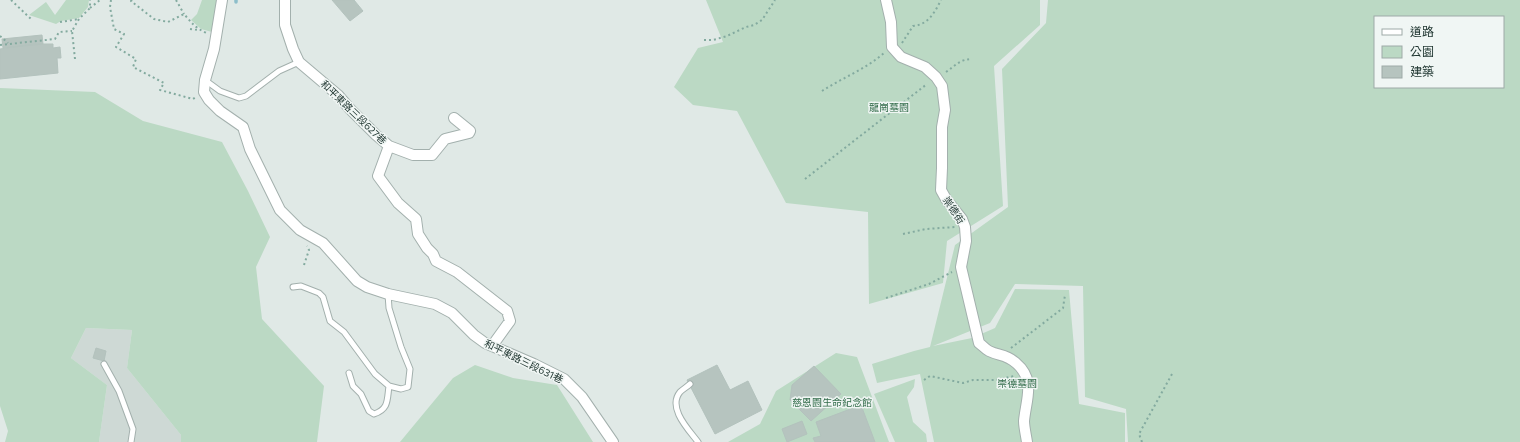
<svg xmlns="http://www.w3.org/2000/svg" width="1520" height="442" viewBox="0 0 1520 442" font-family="Commissioner,'Noto Sans TC',sans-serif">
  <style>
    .built { fill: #ced9d5 }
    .green { fill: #bbd9c4; fill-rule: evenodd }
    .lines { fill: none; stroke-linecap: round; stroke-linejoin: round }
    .stream { stroke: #8dbeca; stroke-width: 3.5 }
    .building { fill: #b6c4bf; stroke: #b3c2bd }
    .service-casing { stroke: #a3b0ad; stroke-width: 7 }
    .minor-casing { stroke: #a3b0ad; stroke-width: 12 }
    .path { stroke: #83aa9f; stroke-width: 2; stroke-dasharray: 2 3; stroke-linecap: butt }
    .service { stroke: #fff; stroke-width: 5 }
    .minor { stroke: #fff; stroke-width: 10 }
    .labels { text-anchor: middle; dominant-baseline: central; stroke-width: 3; stroke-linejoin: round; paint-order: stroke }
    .park-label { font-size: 10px; fill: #316b49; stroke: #f0f6f4 }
    .street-label { font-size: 10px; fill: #223833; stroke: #f0f6f4 }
  </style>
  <rect width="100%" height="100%" fill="#e0e9e6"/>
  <path class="built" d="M86 328 132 330 127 368 181 435V442H99L107 385 71 358Z"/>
  <path class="green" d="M66 0H89L88 7 79 18 61 21 56 24 29 15 46 2 55 15Z
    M202 0H218L212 32 201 29 191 20 197 14Z
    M706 0H1040V25L994 66 1003 206 947 241 943 283 869 304 868 212 786 203 737 111 693 105 674 87 698 48 723 42Z
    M1048 0H1520V442H1128L1126 409 1085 397 1083 286 1015 284 990 323 933 346 972 338 995 328 1015 289 1069 290 1079 404 1125 413V442H934L920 374 877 383 872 364 914 351 930 347 955 245 1008 207 1002 69 1046 23ZM1375 17H1503V87H1375Z
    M0 88 95 92 143 121 222 142 248 191 270 237 256 267 262 319 324 386 317 442H181V435L127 368 132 330 86 328 71 358 107 385 99 442H5L8 431 0 406Z
    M836 353 857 357 889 442H728L760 424 776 391Z
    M475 365 513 378 557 385 593 442H400L453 378Z
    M915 379 914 387 907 397 913 422 926 434 927 442H895L874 394Z"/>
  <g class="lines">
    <path class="stream" d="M236 0V2"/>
  </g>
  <path class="building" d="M332 0H354L363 11 350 21Z
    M42 35 43 44 3 48 2 39Z
    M33 44H53V48L60 47 61 58H57L58 73 0 79V49Z
    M96 348 106 351 104 361 93 358Z
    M717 365 730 390 748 381 762 410 715 434 687 380Z
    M814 366 841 394 811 421 790 400 792 385Z
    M861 405 875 442H815L813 438 821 436 816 422Z
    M802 421 807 434 787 442 782 429Z"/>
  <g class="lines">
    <g class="service-casing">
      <path id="service" d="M205 80 220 91 239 98 246 96 279 71 299 62
        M293 287 301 286 319 293 323 297 330 321 344 332 375 374 389 386 401 389 408 387 410 369 401 347 389 308 388 294
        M104 364 119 391 133 429 131 442
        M349 373 353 386 361 394 369 411 374 414C389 409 387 400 389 386
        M690 384C687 387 683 389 680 392 667 408 689 430 698 442"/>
    </g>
    <g class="minor-casing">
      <path id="minor" d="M222 0 214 49 205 80 204 92 209 100 220 111 243 127 250 149 280 210 300 230 323 243 357 281 367 287 388 294 435 304 452 313 474 335 485 343 534 364 564 379 582 397 613 442
        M285 0V25L293 49 299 62 338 95 350 109 376 135 389 146 413 155H432L445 139 469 133 470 131 454 118
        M886 0 891 22 892 47 901 57 925 67 936 77 942 86 945 110 942 127V168L941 190 946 199 962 219 965 227 966 241 961 267 979 343C982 345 985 349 989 351 999 356 1006 354 1016 363 1036 380 1026 399 1024 421 1024 427 1026 435 1027 442
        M389 146 378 176 398 203 416 219 418 234 427 248 433 254 436 261 457 272 507 311 510 321 492 346"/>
    </g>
    <path class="path" d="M11 0 31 19
      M111 0 110 7 114 29 124 34 116 47 136 59 133 67 164 83 160 90 193 99 196 97
      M132 0 131 1 154 19 168 22 184 14C191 22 196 29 207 33
      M176 0 184 14
      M90 8 100 0
      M60 22 79 19
      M190 29 198 30
      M0 36 8 43
      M704 40H713L727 36 746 27 754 25 762 20 775 0
      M902 43 913 26C928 25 935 12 941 0
      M0 45 55 39 59 32 72 31
      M75 59 72 31 79 19 90 8V0
      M946 72C955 66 960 59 972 59
      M822 91C842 78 866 69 884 53
      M805 179 927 84
      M903 234 926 229 955 227
      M304 265 309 250 307 246
      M886 298 929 284 952 272
      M1011 348 1063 308 1065 295
      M924 380 930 376 963 383 973 380H996L1014 376
      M1142 442 1139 434 1172 374"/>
    <use href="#service" class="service"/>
    <use href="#minor" class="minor"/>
  </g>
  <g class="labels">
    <g class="park-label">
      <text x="889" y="107">龍崗墓園</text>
      <text x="1017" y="383">崇德墓園</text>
      <text x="832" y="402">慈恩園生命紀念館</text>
    </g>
    <g class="street-label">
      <text transform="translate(354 112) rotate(44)">和平東路三段627巷</text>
      <text transform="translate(954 210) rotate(56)">崇德街</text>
      <text transform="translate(524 361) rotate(26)">和平東路三段631巷</text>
    </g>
  </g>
  <rect x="1374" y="16" width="130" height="72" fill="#f0f6f4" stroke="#9eaaa7"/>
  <rect x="1382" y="29" width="20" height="6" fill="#ffffff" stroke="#9eaaa7"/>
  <text x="1410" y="36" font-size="12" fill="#223833">道路</text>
  <rect x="1382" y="46" width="20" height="12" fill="#bbd9c4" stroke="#9eaaa7"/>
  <text x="1410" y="56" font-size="12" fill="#223833">公園</text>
  <rect x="1382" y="66" width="20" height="12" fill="#b6c4bf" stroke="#9eaaa7"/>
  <text x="1410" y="76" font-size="12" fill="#223833">建築</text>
</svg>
